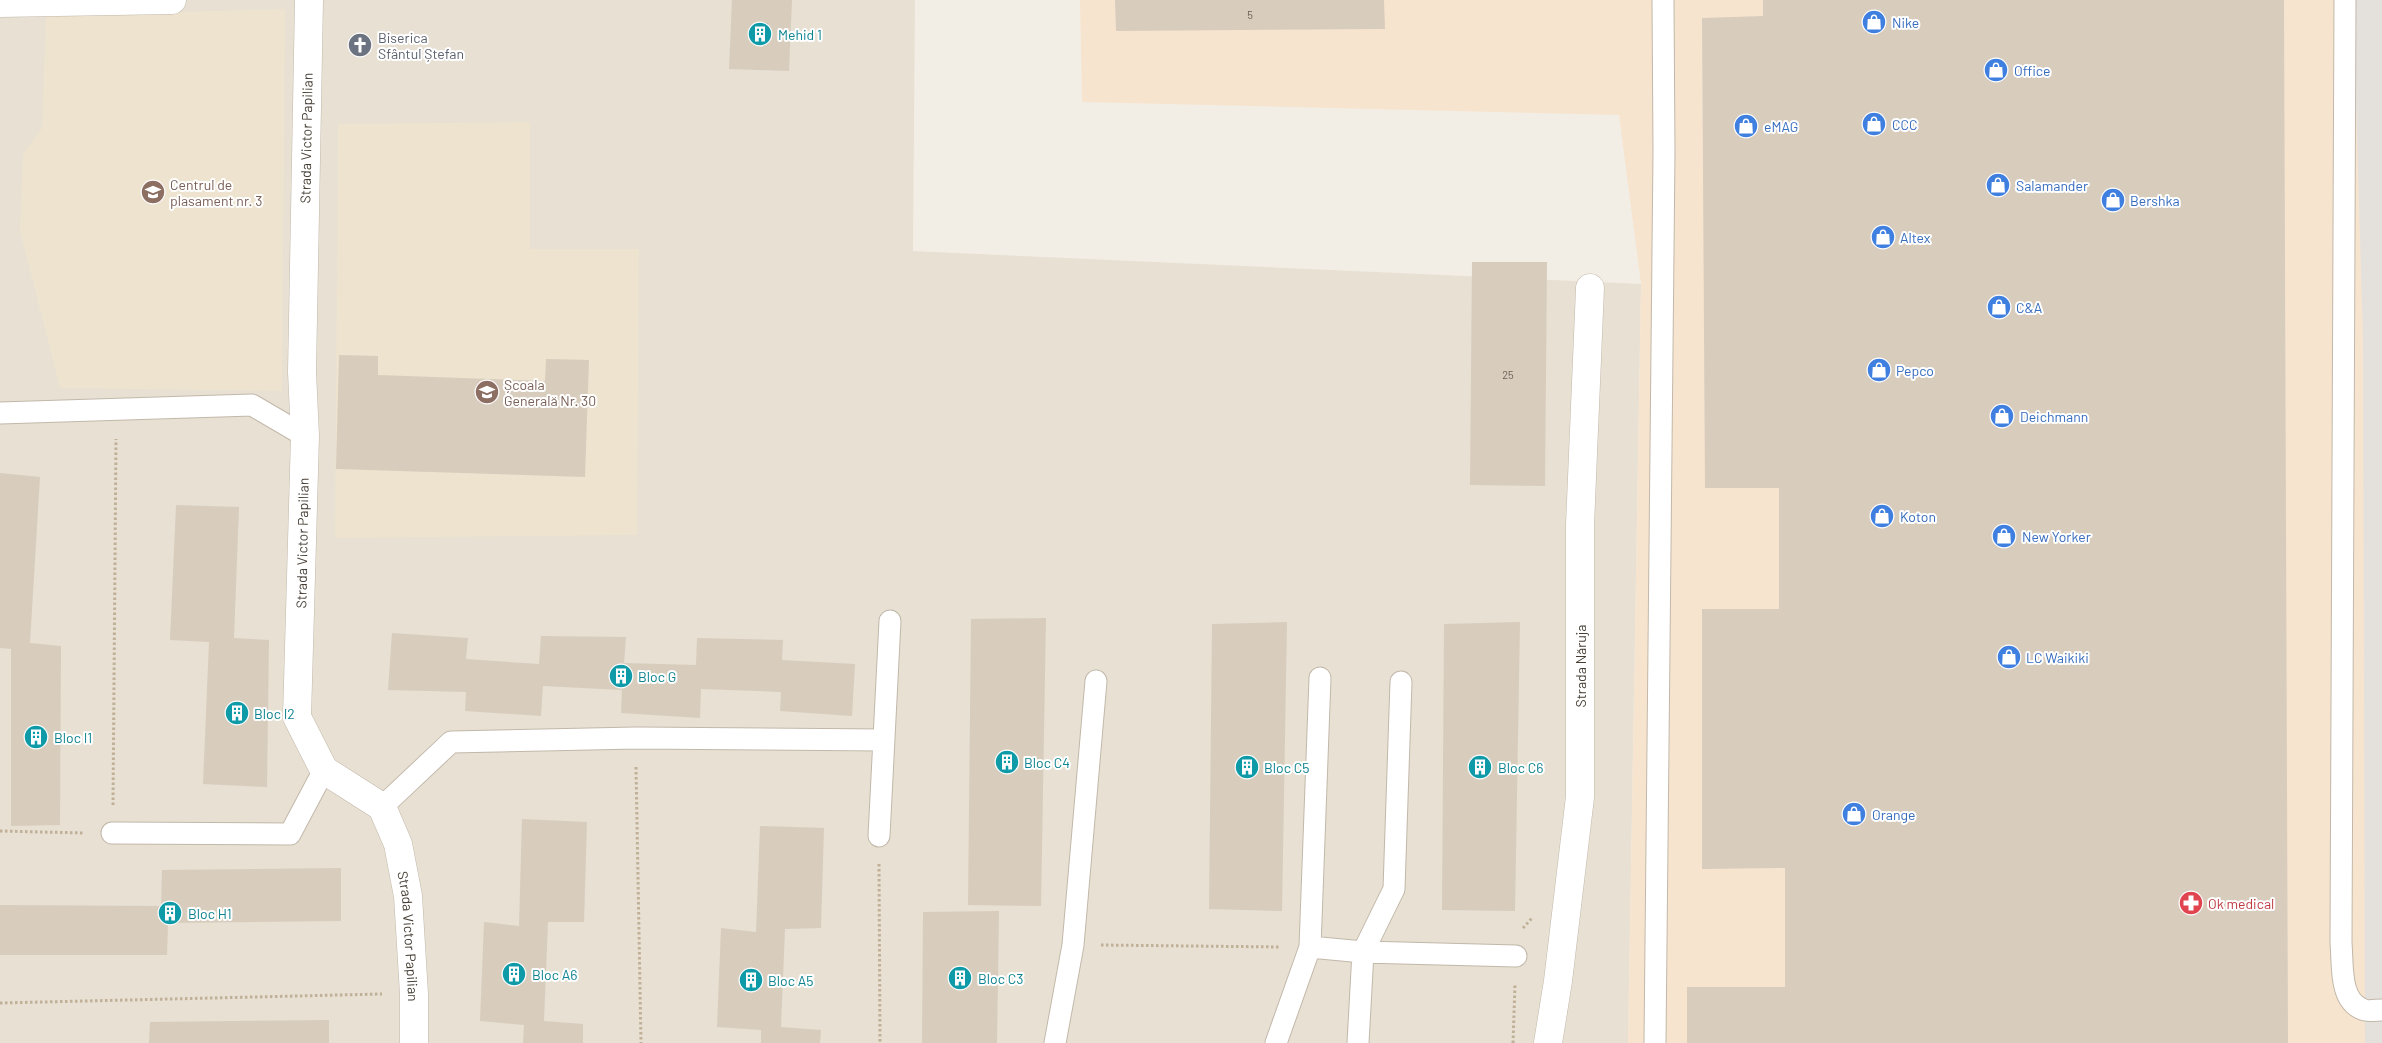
<svg xmlns="http://www.w3.org/2000/svg" width="2382" height="1043" viewBox="0 0 2382 1043" font-family="Barlow,sans-serif">
  <style>
    .residential { fill: #e7e0d3 }
    .commercial { fill: #f6e4cf }
    .education { fill: #ede3ce }
    .parking { fill: #e4e1dd }
    .building { fill: #d8ccbd }
    .lines { fill: none; stroke-linecap: round; stroke-linejoin: round }
    .lane-casing { stroke: #c2b8aa; stroke-width: 23 }
    .street-casing { stroke: #c2b8aa; stroke-width: 29 }
    .path { stroke: #c1b098; stroke-width: 3; stroke-dasharray: 2.5 2.5; stroke-linecap: butt }
    .lane { stroke: #fff; stroke-width: 21 }
    .street { stroke: #fff; stroke-width: 28 }
    .labels { text-anchor: middle; dominant-baseline: central; stroke-width: 4; stroke-linejoin: round; paint-order: stroke }
    .number-label { font-size: 11px; fill: #6a6256 }
    .shop-label { font-size: 14px; fill: #366cbe; stroke: #fff; text-anchor: start }
    .culture-label { font-size: 14px; fill: #0d838f; stroke: #fff; text-anchor: start }
    .worship-label { font-size: 14px; fill: #5b616d; stroke: #fff; text-anchor: start }
    .street-label { font-size: 14px; fill: #463e34; stroke: #fff }
    .education-label { font-size: 14px; fill: #785e54; stroke: #fff; text-anchor: start }
    .health-label { font-size: 14px; fill: #be3a42; stroke: #fff; text-anchor: start }
  </style>
  <rect width="100%" height="100%" fill="#f3eee5"/>
  <path class="residential" d="M0 0H915L913 251 1641 284 1628 1043H0Z"/>
  <path class="commercial" d="M1080 0H2382V1043H1628L1641 284 1619 115 1082 102Z"/>
  <path class="education" d="M285 9 282 391 60 388 20 231 23 154 42 128 46 16Z
    M530 122V249H639L637 535 335 538 338 124Z"/>
  <path class="parking" d="M2353 0H2382V1043H2365L2363 338Z"/>
  <path class="building" d="M732 0H792L789 71 729 69Z
    M1115 0H1384L1385 29 1116 31Z
    M1763 0H2284L2288 1043H1687V987H1785V868L1702 869V609H1779V488H1705L1702 18 1763 16Z
    M1472 262H1547L1545 486 1470 485Z
    M339 355 378 356V375L545 381 546 359 589 360 585 477 336 469Z
    M0 473 40 477 30 643 61 646 60 825 11 826V649L0 648Z
    M176 505 239 507 234 638 269 640 267 787 203 784 209 642 170 640Z
    M1046 618 1041 906 968 905 971 619Z
    M1287 622 1282 911 1209 909 1212 624Z
    M1520 622 1515 911 1442 910 1444 624Z
    M392 633 468 638 466 659 539 664 541 636 626 637 624 663 696 665 697 638 783 640 782 660 855 664 852 716 780 711 781 692 701 689 700 718 621 713 622 690 543 686 541 716 465 711 466 692 388 690Z
    M522 819 587 822 584 922H548L544 1021 583 1024V1043H523L524 1025 480 1021 484 922 519 926Z
    M760 826 824 828 821 928 785 929 781 1027 821 1030 820 1043H761V1030L717 1027 721 928 756 932Z
    M341 868V921L168 923 167 955H0V905L161 906 162 870Z
    M999 911 997 1043H922L923 912Z
    M329 1020V1043H149L150 1022Z"/>
  <g class="lines">
    <g class="lane-casing">
      <path id="lane" d="M2345 0 2341 943C2343 964 2339 1000 2362 1009 2367 1012 2376 1010 2382 1010
        M0 413 252 405 305 436
        M1401 682 1394 889 1363 952 1516 956
        M382 807 451 742 636 738 883 740
        M112 833 290 834 324 770
        M879 836 890 621
        M1310 947 1320 678
        M1055 1043 1073 945 1096 681
        M1276 1043 1310 947 1363 952 1358 1043
        M1655 1043 1664 152 1663 0"/>
    </g>
    <g class="street-casing">
      <g id="street">
        <path id="s1" d="M309 0 302 372 305 436 297 717 324 770 382 807 398 844 408 896 414 994V1043"/>
        <path d="M0 3 172 0"/>
        <path d="M1548 1043 1558 981 1580 797V525L1590 288"/>
      </g>
    </g>
    <path class="path" d="M636 767 641 1043
      M113 805 116 439
      M0 831 84 833
      M879 864 880 1043
      M1523 928 1533 917
      M1101 945 1280 947
      M0 1003 382 994
      M1513 1043 1515 984"/>
    <use href="#lane" class="lane"/>
    <use href="#street" class="street"/>
  </g>
  <defs>
    <g id="shop-disc" transform="scale(1.25)"><circle r="9.5" fill="#3f7fe0" stroke="#fff"/><path d="M-5-2.5h2.3a2.7 3.5 0 0 1 5.4 0H5L5.5 6h-11ZM-1.5-2.5h3a1.5 2.3 0 0 0-3 0Z" fill="#fff"/></g>
    <g id="building-disc" transform="scale(1.25)"><circle r="9.5" fill="#0f9aa8" stroke="#fff"/><path d="M-4-6H4V6H1V3H-1V6H-4ZM-2.5-4.3h1.7v1.8h-1.7ZM.8-4.3h1.7v1.8H.8ZM-2.5-1h1.7V.8h-1.7ZM.8-1h1.7V.8H.8Z" fill="#fff"/></g>
    <g id="church-disc" transform="scale(1.25)"><circle r="9.5" fill="#6b7280" stroke="#fff"/><path d="M-1.2-6h2.4v3.5h3.3v2.4h-3.3V6h-2.4V-.1h-3.3v-2.4h3.3Z" fill="#fff"/></g>
    <g id="school-disc" transform="scale(1.25)"><circle r="9.5" fill="#8d6e63" stroke="#fff"/><path d="M0-5L7-2L0 1L-7-2ZM-4 1L0 2.5L4 1V4Q0 6-4 4Z" fill="#fff"/></g>
    <g id="pharmacy-disc" transform="scale(1.25)"><circle r="9.5" fill="#e0444e" stroke="#fff"/><path d="M-2-6h4v4h4v4h-4v4h-4v-4h-4v-4h4Z" fill="#fff"/></g>
  </defs>
  <g fill-rule="evenodd">
    <use href="#shop-disc" x="1874" y="22"/>
    <use href="#building-disc" x="760" y="34"/>
    <use href="#church-disc" x="360" y="45"/>
    <use href="#shop-disc" x="1996" y="70"/>
    <use href="#shop-disc" x="1874" y="124"/>
    <use href="#shop-disc" x="1746" y="126"/>
    <use href="#shop-disc" x="1998" y="185"/>
    <use href="#school-disc" x="153" y="192"/>
    <use href="#shop-disc" x="2113" y="200"/>
    <use href="#shop-disc" x="1883" y="237"/>
    <use href="#shop-disc" x="1999" y="307"/>
    <use href="#shop-disc" x="1879" y="370"/>
    <use href="#school-disc" x="487" y="392"/>
    <use href="#shop-disc" x="2002" y="416"/>
    <use href="#shop-disc" x="1882" y="516"/>
    <use href="#shop-disc" x="2004" y="536"/>
    <use href="#shop-disc" x="2009" y="657"/>
    <use href="#building-disc" x="621" y="676"/>
    <use href="#building-disc" x="237" y="713"/>
    <use href="#building-disc" x="36" y="737"/>
    <use href="#building-disc" x="1007" y="762"/>
    <use href="#building-disc" x="1247" y="767"/>
    <use href="#building-disc" x="1480" y="767"/>
    <use href="#shop-disc" x="1854" y="814"/>
    <use href="#pharmacy-disc" x="2191" y="903"/>
    <use href="#building-disc" x="170" y="913"/>
    <use href="#building-disc" x="514" y="974"/>
    <use href="#building-disc" x="960" y="978"/>
    <use href="#building-disc" x="751" y="980"/>
  </g>
  <g class="labels">
    <g class="number-label">
      <text x="1250" y="14">5</text>
      <text x="1508" y="374">25</text>
    </g>
    <g class="shop-label">
      <text x="1892" y="22">Nike</text>
      <text x="2014" y="70">Office</text>
      <text x="1892" y="124">CCC</text>
      <text x="1764" y="126">eMAG</text>
      <text x="2016" y="185">Salamander</text>
      <text x="2130" y="200">Bershka</text>
      <text x="1900" y="237">Altex</text>
      <text x="2016" y="307">C&amp;A</text>
      <text x="1896" y="370">Pepco</text>
      <text x="2020" y="416">Deichmann</text>
      <text x="1900" y="516">Koton</text>
      <text x="2022" y="536">New Yorker</text>
      <text x="2026" y="657">LC Waikiki</text>
      <text x="1872" y="814">Orange</text>
    </g>
    <g class="culture-label">
      <text x="778" y="34">Mehid 1</text>
      <text x="638" y="676">Bloc G</text>
      <text x="254" y="713">Bloc I2</text>
      <text x="54" y="737">Bloc I1</text>
      <text x="1024" y="762">Bloc C4</text>
      <text x="1264" y="767">Bloc C5</text>
      <text x="1498" y="767">Bloc C6</text>
      <text x="188" y="913">Bloc H1</text>
      <text x="532" y="974">Bloc A6</text>
      <text x="978" y="978">Bloc C3</text>
      <text x="768" y="980">Bloc A5</text>
    </g>
    <g class="worship-label">
      <text x="378" y="37">Biserica<tspan x="378" dy="16">Sfântul Ștefan</tspan></text>
    </g>
    <g class="street-label">
      <text transform="translate(306 138) rotate(-89)">Strada Victor Papilian</text>
      <text transform="translate(302 543) rotate(-89)">Strada Victor Papilian</text>
      <text transform="translate(1580 666) rotate(-90)">Strada Năruja</text>
      <text stroke="none"><textPath href="#s1" startOffset="979">Strada Victor Papilian</textPath></text>
    </g>
    <g class="education-label">
      <text x="170" y="184">Centrul de<tspan x="170" dy="16">plasament nr. 3</tspan></text>
      <text x="504" y="384">Școala<tspan x="504" dy="16">Generală Nr. 30</tspan></text>
    </g>
    <g class="health-label">
      <text x="2208" y="903">Ok medical</text>
    </g>
  </g>
</svg>
